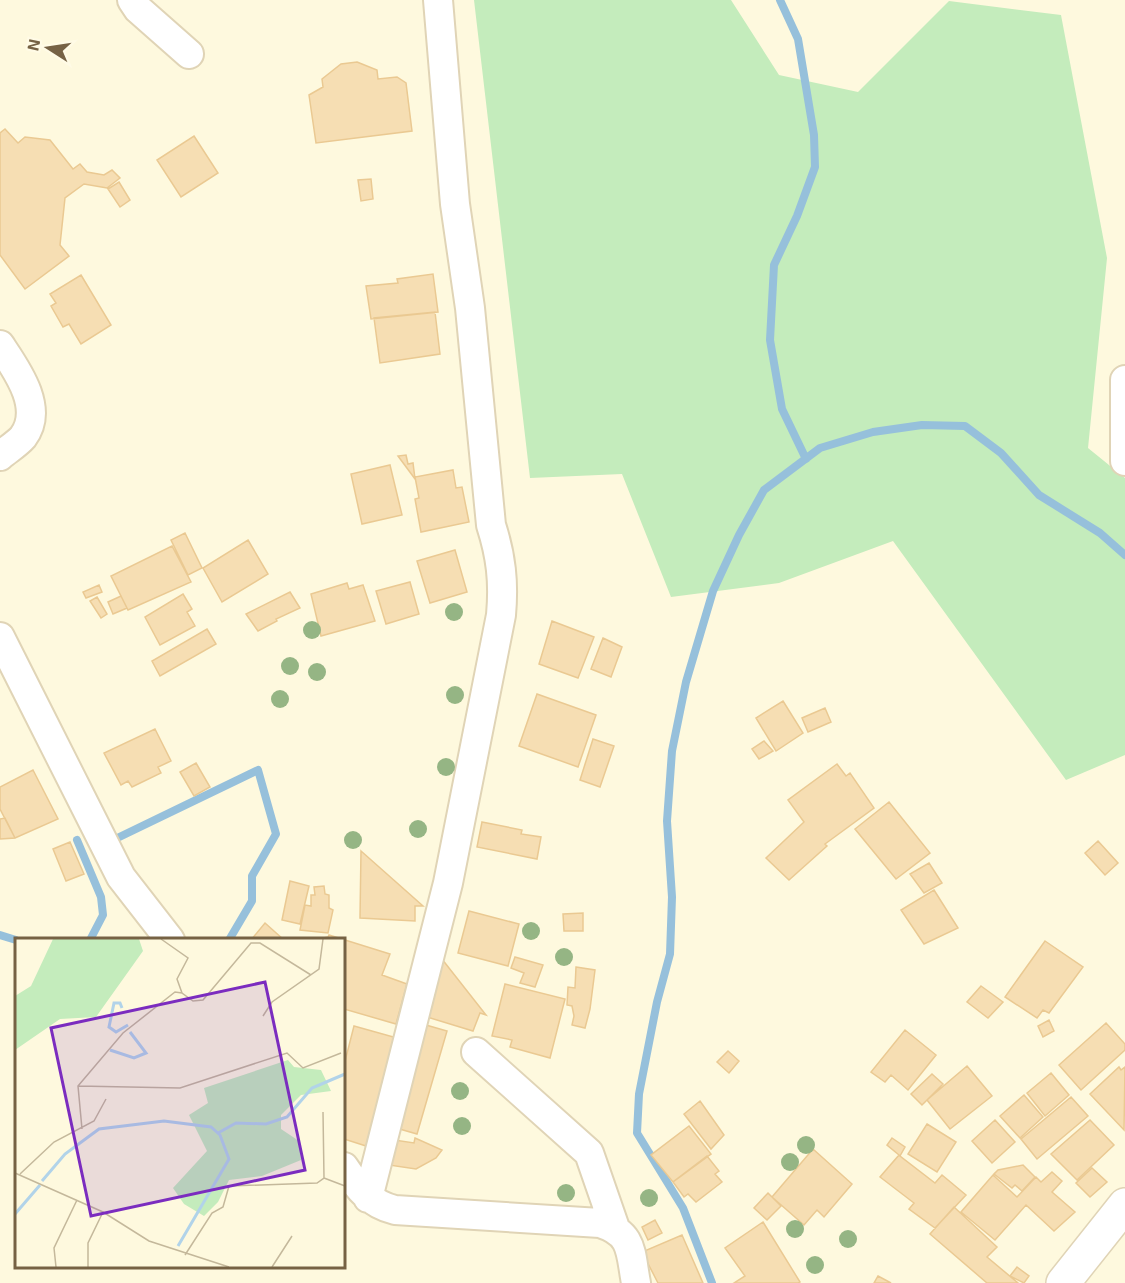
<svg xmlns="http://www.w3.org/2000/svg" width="1125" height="1283" viewBox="0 0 1125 1283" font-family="'Exo 2',sans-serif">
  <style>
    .green { fill: #c4ecbc }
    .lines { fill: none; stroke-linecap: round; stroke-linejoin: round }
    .stream { stroke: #96c0db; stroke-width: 8 }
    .building { fill: #f6deb3; stroke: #eac992; stroke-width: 1.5 }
    .minor-casing { stroke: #e0d4b6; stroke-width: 32 }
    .tertiary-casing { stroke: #e0d4b6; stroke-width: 36 }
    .minor { stroke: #fff; stroke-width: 28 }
    .tertiary { stroke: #fff; stroke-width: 33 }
    .tree { fill: #95b584 }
    .inset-river { fill: none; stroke: #b1d3e9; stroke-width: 3 }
    .inset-road { fill: none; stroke: #c4b89b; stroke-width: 1.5 }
    .view { fill: #7b2cbf; fill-opacity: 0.15; stroke: #7b2cbf; stroke-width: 3 }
    .inset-edge { fill: none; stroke: #766244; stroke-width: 3 }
  </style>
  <rect width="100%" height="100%" fill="#fef9de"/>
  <path class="green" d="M474 0H731L779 75 858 92 949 1 1061 15 1107 258 1088 448 1125 478V755L1066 780 893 541 779 583 671 597 622 474 530 478Z"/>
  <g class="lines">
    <path class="stream" d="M780 0 798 39 814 135 815 167 797 216 774 265 770 340 782 409 806 459
      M77 840 101 897 103 915 90 940
      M109 842 258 770 276 834 252 876V901L229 940
      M0 935 16 940
      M712 1283 683 1208 637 1133 639 1094 657 1002 670 954 672 897 667 821 672 751 686 682 713 591 739 535 764 490 820 448 873 432 922 425 965 426 1001 453 1039 495 1100 533 1125 555"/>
  </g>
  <path class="building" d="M357 62 377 70 378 79 397 77 406 83 412 131 316 143 309 95 323 87 322 79 341 64Z
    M5 129 18 143 25 137 50 140 73 169 80 164 87 172 104 175 112 170 120 178 107 188 84 184 65 198 60 245 69 256 25 289 0 255V133Z
    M194 136 218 173 181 197 157 160Z
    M371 179 373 199 361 201 358 180Z
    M119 182 130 200 120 207 108 189Z
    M433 274 438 312 371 319 366 286 398 283 397 279Z
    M81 275 111 325 81 344 69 324 63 327 51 306 56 303 50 294Z
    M435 312 440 354 380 363 374 318Z
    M406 455 408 464 413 463 415 479 398 456Z
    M390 465 402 515 362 524 351 474Z
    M453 470 456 488 462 487 469 522 421 532 415 499 419 498 415 477Z
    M185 533 202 568 188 575 171 540Z
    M248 540 268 574 222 602 203 568Z
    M172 546 191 582 128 610 111 576Z
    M455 550 467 592 430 603 417 561Z
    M410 582 419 614 386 624 376 591Z
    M347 583 349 589 363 585 375 621 321 636 311 594Z
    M99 585 102 592 86 598 83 592Z
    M290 592 300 608 276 619 277 621 258 631 246 614Z
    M183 594 192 609 187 612 195 626 160 645 145 617Z
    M121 596 127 608 113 614 108 602Z
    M97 597 107 614 101 618 90 601Z
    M552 621 594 637 578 678 539 664Z
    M207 629 216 644 160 676 152 661Z
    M603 638 622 647 611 677 591 669Z
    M537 694 596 715 578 767 519 746Z
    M783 701 803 733 776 751 756 718Z
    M825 708 831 722 808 732 802 718Z
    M155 729 171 761 158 767 161 773 132 787 128 781 121 785 104 753Z
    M593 739 614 746 600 787 580 780Z
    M764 741 773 751 759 759 752 749Z
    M196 763 210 787 194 796 180 772Z
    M837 764 846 776 850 773 874 808 825 844 827 846 789 880 766 858 804 822 788 800Z
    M33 770 58 819 15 838 0 809V787Z
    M889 802 930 853 896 879 855 829Z
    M5 818 15 838 0 839V819Z
    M482 822 522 830 521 834 541 837 537 859 477 847Z
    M1098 841 1118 863 1105 875 1085 853Z
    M70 842 84 874 66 881 53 849Z
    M361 851 423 906H415V921L360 918Z
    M929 863 942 883 924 893 910 874Z
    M290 881 309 886 300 924 282 920Z
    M324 886 325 894 329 895V908L333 910 328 933 300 930 305 905 311 906V895H315L314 887Z
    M934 890 958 928 924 944 901 910Z
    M469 911 519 924 508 966 458 953Z
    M583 913V931H564L563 914Z
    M265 923 284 940H251Z
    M329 935 390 954 382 975 407 984 396 1024 344 1009V940H314L328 937Z
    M1045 941 1083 967 1049 1013 1043 1010 1037 1018 1005 997Z
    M438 954 486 1015 480 1013 473 1031 427 1017Z
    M515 957 543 965 535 987 520 983 524 973 511 968Z
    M576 967 595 970 590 1009 585 1028 572 1025 574 1016 572 1006 567 1005 568 987 575 988Z
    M505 984 565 999 550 1058 510 1047 512 1040 492 1036Z
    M981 986 1003 1002 988 1018 967 1002Z
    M1049 1020 1054 1031 1043 1037 1038 1026Z
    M419 1023 447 1031 417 1134 389 1126Z
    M1106 1023 1125 1044V1050L1081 1090 1059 1065Z
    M354 1026 397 1038 366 1146 344 1139V1065Z
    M905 1030 936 1055 908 1090 891 1075 885 1082 871 1072Z
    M728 1051 739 1061 729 1073 717 1062Z
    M967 1066 992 1096 950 1129 927 1100Z
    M1119 1067 1121 1070 1125 1067 1124 1130 1090 1094Z
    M1051 1073 1069 1095 1045 1116 1027 1093Z
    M932 1074 943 1084 922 1105 911 1094Z
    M1024 1095 1043 1117 1020 1138 1000 1116Z
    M1071 1097 1088 1116 1037 1159 1021 1139Z
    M700 1101 724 1135 711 1149 684 1114Z
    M995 1120 1015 1142 992 1163 972 1141Z
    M1090 1120 1114 1145 1077 1180 1051 1154Z
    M927 1124 956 1142 937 1172 908 1154Z
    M689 1126 711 1154 673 1182 651 1155Z
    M415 1138 442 1150 436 1158 416 1169 382 1164 388 1139 414 1143Z
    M892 1138 905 1147 900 1156 935 1183 942 1175 966 1195 935 1228 909 1209 914 1203 880 1177 899 1155 887 1145Z
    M813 1149 852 1184 824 1217 817 1210 804 1225 772 1197Z
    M707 1156 719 1171 715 1174 722 1182 696 1202 688 1194 684 1197 673 1182Z
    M1023 1165 1035 1177 1022 1191 1015 1185 1012 1188 994 1174 998 1170Z
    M1092 1168 1107 1182 1090 1197 1076 1183Z
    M1052 1172 1062 1181 1052 1192 1075 1212 1054 1231 1026 1205 995 1240 961 1212 993 1175 1017 1197 1036 1177 1041 1182Z
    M768 1193 781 1206 767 1220 754 1208Z
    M954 1207 997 1247 987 1257 1018 1283H987L930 1234Z
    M655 1220 662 1233 648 1240 642 1227Z
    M763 1222 800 1282 798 1283H734L745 1276 725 1248Z
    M682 1235 703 1283H658L642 1252Z
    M1017 1267 1029 1276 1024 1283 1010 1276Z
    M878 1276 891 1283H874Z"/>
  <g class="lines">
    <g class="minor-casing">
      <path id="minor" d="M132 0 138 9 189 54
        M0 345C16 369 45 408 23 437 17 444 7 450 0 456
        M1125 380V461
        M0 637 121 877 170 940
        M476 1052 589 1153 615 1228
        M344 1167C358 1188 370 1204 395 1210L600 1223C634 1234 630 1252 636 1283
        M368 1198 448 883 501 615C504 582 501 556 491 525L470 308 455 204 438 0"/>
    </g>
    <g class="tertiary-casing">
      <path id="tertiary" d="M1063 1283 1125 1205"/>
    </g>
    <use href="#minor" class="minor"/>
    <use href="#tertiary" class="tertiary"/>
  </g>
  <g class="tree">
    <circle cx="454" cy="612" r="9"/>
    <circle cx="312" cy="630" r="9"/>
    <circle cx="290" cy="666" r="9"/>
    <circle cx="317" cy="672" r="9"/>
    <circle cx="455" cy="695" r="9"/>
    <circle cx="280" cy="699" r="9"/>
    <circle cx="446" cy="767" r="9"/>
    <circle cx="418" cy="829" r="9"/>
    <circle cx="353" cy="840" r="9"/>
    <circle cx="531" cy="931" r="9"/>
    <circle cx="564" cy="957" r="9"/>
    <circle cx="460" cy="1091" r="9"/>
    <circle cx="462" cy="1126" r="9"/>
    <circle cx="806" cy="1145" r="9"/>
    <circle cx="790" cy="1162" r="9"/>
    <circle cx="566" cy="1193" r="9"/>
    <circle cx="649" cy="1198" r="9"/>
    <circle cx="795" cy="1229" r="9"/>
    <circle cx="848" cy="1239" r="9"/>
    <circle cx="815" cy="1265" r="9"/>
  </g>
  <g transform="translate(15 938)">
    <rect width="330" height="330" fill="#fef9de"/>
    <path d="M38 1H124L128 13 81 79 45 81 0 112V58L16 48ZM273 122 279 129 306 132 316 153 286 157 266 177V191L284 203 286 222 247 238 214 242 203 264 189 278 169 266 158 250 192 213 174 177 193 165 189 150Z" fill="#c4ecbc"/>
    <path class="inset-river" d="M107 70 105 65H99L94 89 101 94 113 87M95 112 119 120 131 115 115 94M203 195 221 185 251 186 272 179 297 150 330 136M27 243 50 216 84 191 149 183 196 189 205 197 214 221 163 308M0 276 25 247"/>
    <path class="inset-road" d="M146 1 173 20 162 41 167 55 178 63 188 62 236 5H245L296 37M248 78 257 64 304 31 308 1M63 148 165 150 272 115 288 130 326 115M67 191 63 148 108 95 160 54 167 55M0 235 88 274 134 303 214 329M5 236 39 204 79 183 91 161M309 240 330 248M170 317 197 275 208 269 214 248 302 245 309 240 308 174M41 329 39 310 62 262M73 329V305L88 274M257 329 277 298"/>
    <path class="view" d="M250 44 290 232 76 278 36 90Z"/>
    <rect width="330" height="330" class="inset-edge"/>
  </g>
  <g transform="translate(48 48) rotate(282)" stroke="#fffbe6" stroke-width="4.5" paint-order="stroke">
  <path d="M0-4.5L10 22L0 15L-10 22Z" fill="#766244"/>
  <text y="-9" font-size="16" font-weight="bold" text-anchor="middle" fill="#766244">N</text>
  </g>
</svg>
